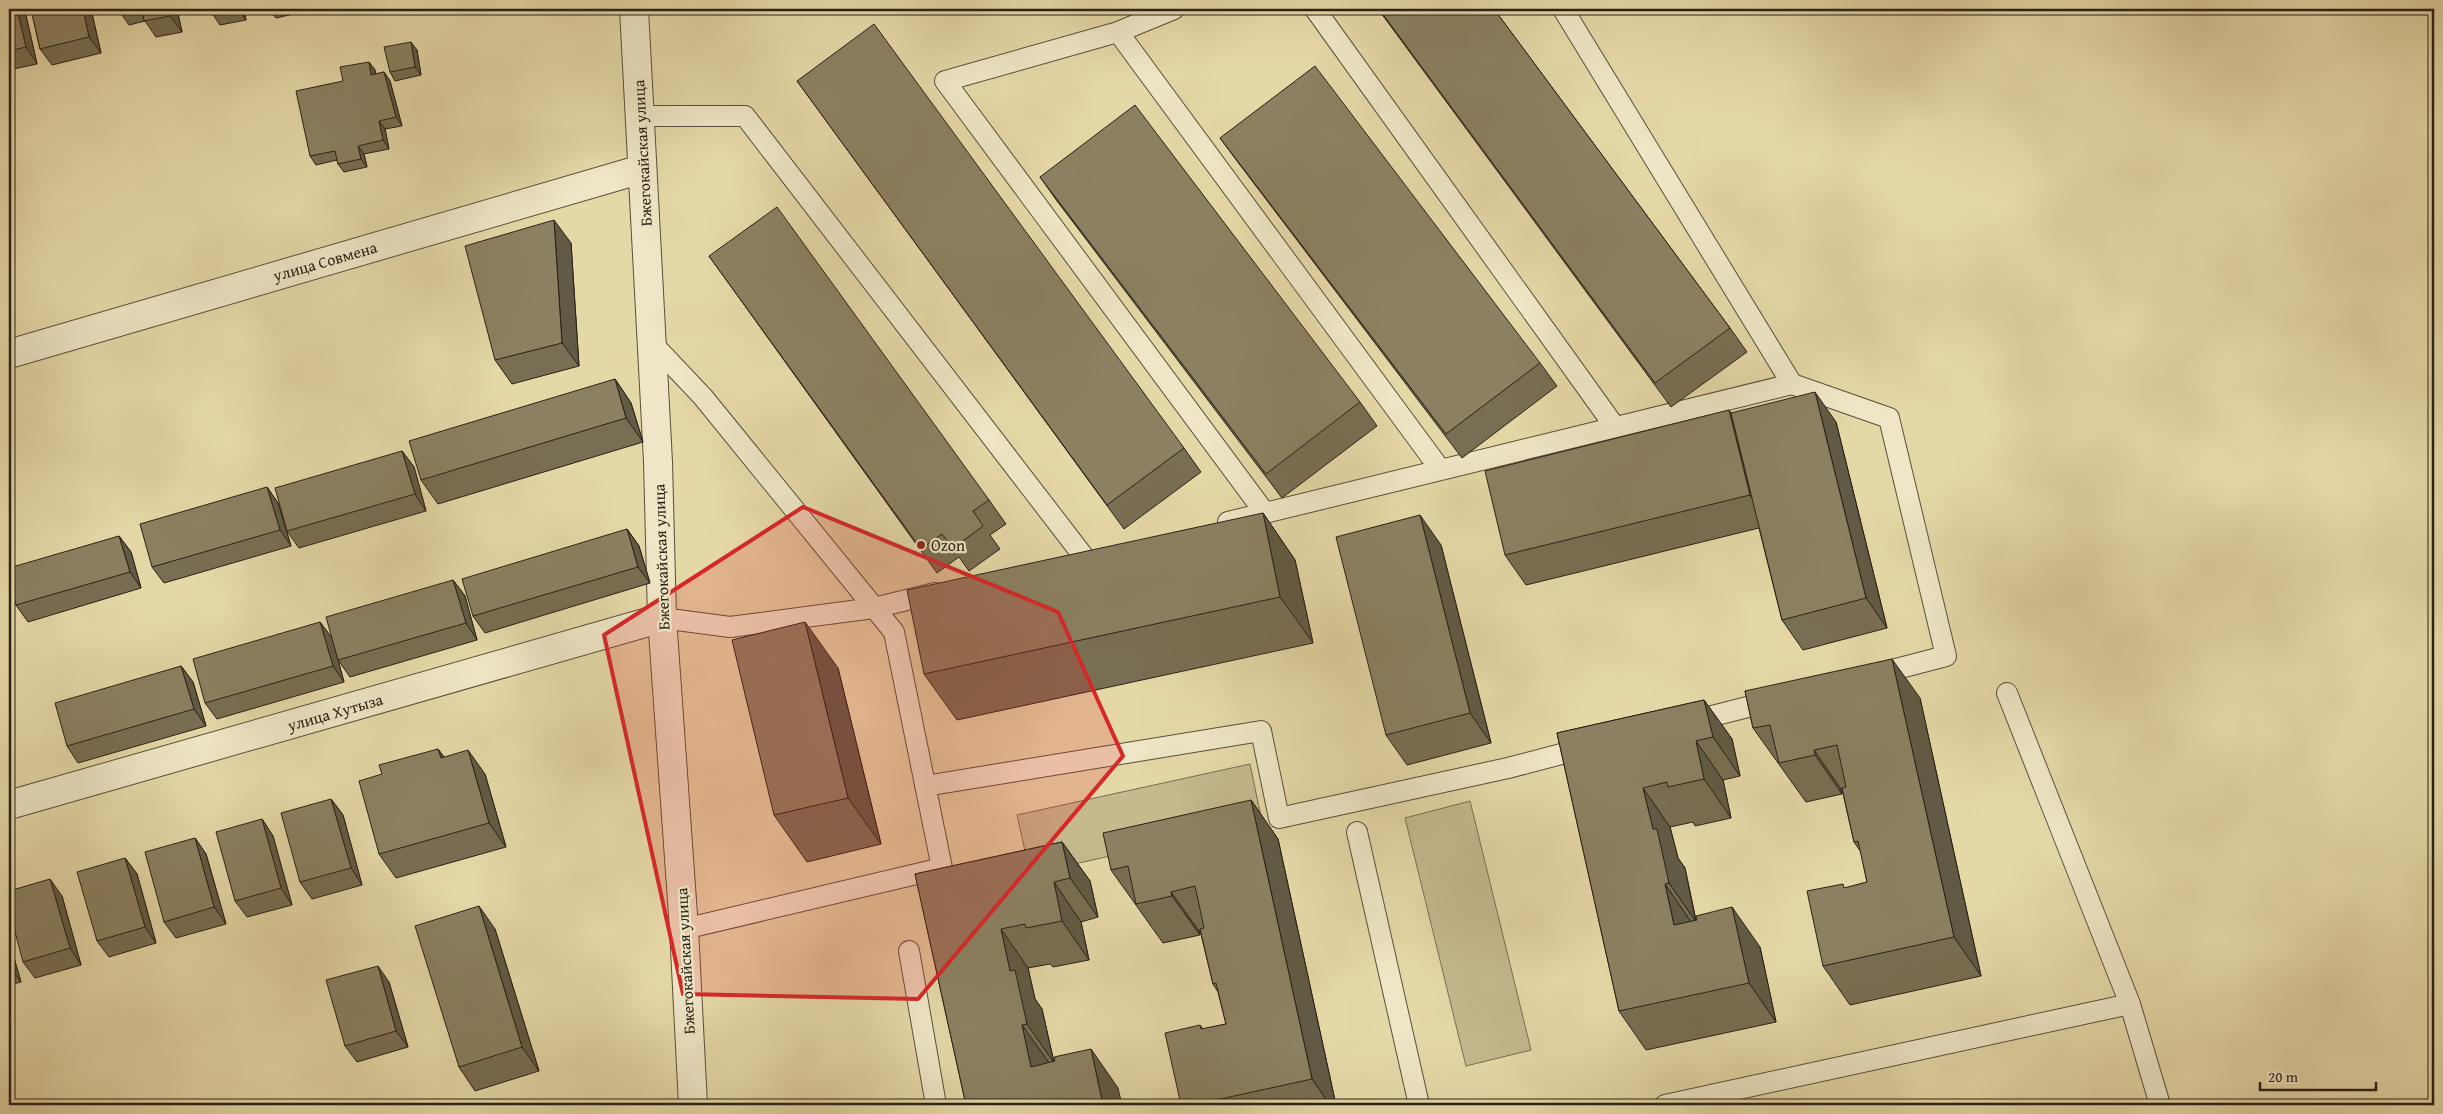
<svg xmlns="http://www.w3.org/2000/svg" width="2443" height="1114" viewBox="0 0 2443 1114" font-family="'Gentium Book Plus',serif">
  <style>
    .green { fill: #c5b98e; stroke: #786d52 }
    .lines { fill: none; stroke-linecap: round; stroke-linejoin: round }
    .service-casing { stroke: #594f3a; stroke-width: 22 }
    .minor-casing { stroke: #594f3a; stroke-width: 30 }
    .service { stroke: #eee6c6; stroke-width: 20 }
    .minor { stroke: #eee6c6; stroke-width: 28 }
    .wall { fill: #786e53; stroke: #2a2116 }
    .shaded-wall { fill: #615a44; stroke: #2a2116 }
    .building { fill: #8b8061; stroke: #2a2116 }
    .marked { fill: #d62828; fill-opacity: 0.2; stroke: #d62828; stroke-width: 4; stroke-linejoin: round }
    .poi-dot { fill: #8f2418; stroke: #eee6c6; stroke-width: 2 }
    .labels { text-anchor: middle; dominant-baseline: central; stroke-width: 4.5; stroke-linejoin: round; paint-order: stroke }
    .street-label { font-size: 16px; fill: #2a2116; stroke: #eee6c6 }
    .poi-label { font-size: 16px; fill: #2a2116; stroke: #eee6c6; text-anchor: start }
  </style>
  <rect width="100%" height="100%" fill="#e5d8a7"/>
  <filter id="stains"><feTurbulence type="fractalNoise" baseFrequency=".004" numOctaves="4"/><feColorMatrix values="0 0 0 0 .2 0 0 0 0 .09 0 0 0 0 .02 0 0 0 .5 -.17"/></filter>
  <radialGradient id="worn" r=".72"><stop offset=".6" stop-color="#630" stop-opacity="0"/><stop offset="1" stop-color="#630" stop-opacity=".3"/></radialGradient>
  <path class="green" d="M1250 764 1262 822 1030 874 1017 815Z
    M1470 801 1531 1050 1466 1066 1405 818Z"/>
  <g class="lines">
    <g class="service-casing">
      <path id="service" d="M1174 9 1118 32 945 81 1265 513
        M1315 9 1615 427
        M1118 32 1440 469
        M640 116H745L1084 557
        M652 343 703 397 894 632 942 868 684 929
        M1792 384 1889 418 1946 656 1873 675
        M1228 522 1792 384 1563 9
        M662 618 730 627 874 608 935 593
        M2007 693 2130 1004
        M1689 722 1775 700
        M925 786 1261 731 1279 818 1508 768 1588 747
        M1357 832 1419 1105
        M909 951 936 1105
        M1665 1105 2130 1004 2160 1105"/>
    </g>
    <g class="minor-casing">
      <path id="minor" d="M634 9 658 462 662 618 684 929 693 1105
        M9 354 642 169
        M9 805 662 618"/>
    </g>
    <use href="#service" class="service"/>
    <use href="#minor" class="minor"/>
  </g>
  <path class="wall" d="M9 9 25 11 37 64 9 70Z
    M31 9H91L101 53 52 65 40 49Z
    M118 9H177L182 32 156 37 145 21 129 25Z
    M191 9H244L246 20 220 25 209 9 194 13Z
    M269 9H315L276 18Z
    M1378 9H1494L1730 328 1747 352 1671 407Z
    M417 50 421 75 395 81 390 72Z
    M369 62 375 70 376 74 384 72 390 81 402 126 385 129 389 149 364 154 367 167 344 172 338 164 337 160 316 165 310 156 343 81Z
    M797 81 1184 448 1201 472 1124 529Z
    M1220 138 1540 363 1557 386 1462 458 1237 161Z
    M1040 177 1360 402 1377 426 1282 498 1057 201Z
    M571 243 579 366 512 384 495 360Z
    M709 256 989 500 1006 524 990 535 1000 549 969 571 959 557 937 573Z
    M615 379 631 403 643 442 438 504 421 480Z
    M1731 413 1836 422 1887 628 1803 650 1782 620 1759 528 1526 585 1505 555Z
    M402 451 414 467 426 511 299 548 287 531Z
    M267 487 278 503 291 546 164 583 152 567Z
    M1263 513 1295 560 1313 643 957 720 924 674Z
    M627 529 639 546 650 583 485 633 473 616Z
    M119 536 131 552 141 588 28 622 16 605Z
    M1441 545 1491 743 1407 765 1386 735Z
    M453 580 465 596 477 640 350 677 338 660Z
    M320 622 332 638 344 682 217 719 205 703Z
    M181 666 193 682 206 726 78 763 67 746Z
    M838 668 881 844 807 862 774 815Z
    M1745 691 1920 698 1981 976 1850 1005 1823 966 1846 888 1867 882 1861 852 1854 842 1842 789H1841L1842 794 1806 802 1753 728Z
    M1704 700 1732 739 1740 776 1723 780 1731 818 1695 826 1693 822 1670 827 1678 858 1685 868 1696 920 1760 947 1776 1022 1646 1050 1619 1011 1557 733Z
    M438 749 444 757 485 774 506 847 396 878 379 854 382 774Z
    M331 799 343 815 362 885 312 899 300 882Z
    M1251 800 1278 839 1336 1105H1181L1200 1025 1203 1029 1226 1024 1218 992 1213 984 1200 930 1199 931 1200 935 1163 943 1111 870Z
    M262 819 273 836 292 905 247 917 235 901Z
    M195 838 206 854 226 924 176 938 164 922Z
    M1062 842 1090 881 1098 917 1081 922 1089 960 1053 967 1050 964 1028 968 1035 999 1042 1009 1054 1062 1118 1088 966 1105 915 874Z
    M125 858 137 874 156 943 109 957 97 941Z
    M62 896 81 965 35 978 23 962Z
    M495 929 539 1071 475 1091 459 1067Z
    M9 941 21 982 9 985Z
    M389 982 408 1047 357 1062 345 1046Z"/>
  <path class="shaded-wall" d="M17 9H23L25 11 37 64 26 47Z
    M83 9H91L101 53 89 37Z
    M169 9H177L182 32 170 16Z
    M238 9H244L246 20Z
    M411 42 417 50 421 75 415 67Z
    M369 62 375 70 377 84 371 75Z
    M384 72 390 81 402 126 396 117Z
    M379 121 385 129 389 149 383 140Z
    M358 146 364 154 367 167 361 159Z
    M554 220 571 243 579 366 562 343Z
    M615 379 631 403 643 442 626 418Z
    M1815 392 1836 422 1887 628 1866 598Z
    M1729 410 1750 440 1771 525 1750 495Z
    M402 451 414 467 426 511 415 494Z
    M267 487 278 503 291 546 280 530Z
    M1263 513 1295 560 1313 643 1280 597Z
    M1420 515 1441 545 1491 743 1470 713Z
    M627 529 639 546 650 583 638 567Z
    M119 536 131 552 141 588 130 572Z
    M453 580 465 596 477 640 466 623Z
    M320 622 332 638 344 682 333 666Z
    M805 622 838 668 881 844 848 798Z
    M1892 659 1920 698 1981 976 1954 937Z
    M181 666 193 682 206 726 194 709Z
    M1704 700 1732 739 1740 776 1713 737Z
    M1696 741 1723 780 1731 818 1704 779Z
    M438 749 455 772 441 758Z
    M468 750 485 774 506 847 489 823Z
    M1814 750 1841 789 1842 794 1815 755Z
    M1643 788 1670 827 1678 858 1685 868 1696 922 1669 883 1653 829Z
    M331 799 343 815 362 885 351 868Z
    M1251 800 1278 839 1336 1105H1330L1312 1079Z
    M262 819 273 836 292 905 281 888Z
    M195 838 206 854 226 924 214 907Z
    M1062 842 1090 881 1098 917 1070 878Z
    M125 858 137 874 156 943 145 927Z
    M50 879 62 896 81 965 70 948Z
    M1054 882 1081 922 1089 960 1062 921Z
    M1665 884 1692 923 1674 925Z
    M1171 892 1199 931 1200 935 1172 896Z
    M479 906 495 929 539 1071 522 1047Z
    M1732 907 1760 947 1776 1022 1749 983Z
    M1001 929 1028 968 1035 999 1042 1009 1054 1063 1027 1024 1010 971Z
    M9 941 21 982 9 966Z
    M378 966 389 982 408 1047 396 1031Z
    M1022 1025 1050 1064 1031 1067Z
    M1091 1049 1118 1088 1122 1105H1103Z"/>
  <path class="building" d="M9 9H17L26 47 9 51Z
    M31 9H83L89 37 40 49Z
    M142 9H169L170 16 144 21Z
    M1379 9H1494L1730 328 1655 383Z
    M874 24 1184 448 1107 505 797 81Z
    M411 42 415 67 390 72 384 47Z
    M369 62 371 75 384 72 396 117 379 121 383 140 358 146 361 159 338 164 335 151 310 156 296 91 343 81 340 67Z
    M1315 66 1540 363 1446 434 1220 138Z
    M1135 105 1360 402 1266 474 1040 177Z
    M777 207 989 500 973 511 983 526 953 548 942 534 921 549 709 256Z
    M554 220 562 343 495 360 465 246Z
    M615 379 626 418 421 480 409 441Z
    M1815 392 1866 598 1782 620 1731 413Z
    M1729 410 1750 495 1505 555 1485 471Z
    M402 451 415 494 287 531 275 488Z
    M267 487 280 530 152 567 140 524Z
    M1263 513 1280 597 924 674 907 590Z
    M1420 515 1470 713 1386 735 1336 537Z
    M627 529 638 567 473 616 462 579Z
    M119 536 130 572 16 605 9 579V568Z
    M453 580 466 623 338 660 326 617Z
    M320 622 333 666 205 703 193 659Z
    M805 622 848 798 774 815 732 640Z
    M1892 659 1954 937 1823 966 1807 891 1843 884 1844 888 1867 882 1858 841 1854 842 1842 788 1846 787 1837 745 1814 750 1815 755 1779 763 1770 725 1753 728 1745 691Z
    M181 666 194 709 67 746 55 703Z
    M1704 700 1713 737 1696 741 1704 779 1668 787 1667 782 1643 788 1653 829H1657L1669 883 1665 884 1674 925 1697 920 1696 916 1732 907 1749 983 1619 1011 1557 733Z
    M438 749 441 758 468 750 489 823 379 854 359 781 382 774 379 765Z
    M331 799 351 868 300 882 281 813Z
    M1251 800 1312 1079 1193 1105H1181L1165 1033 1200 1025 1201 1029 1226 1024 1216 983 1213 984 1200 929 1204 928 1195 886 1171 892 1172 896 1136 904 1128 866 1111 870 1103 833Z
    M262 819 281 888 235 901 216 832Z
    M195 838 214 907 164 922 145 852Z
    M1062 842 1070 878 1054 882 1062 921 1026 928 1025 924 1001 929 1010 971 1015 970 1027 1024 1022 1025 1031 1067 1055 1061 1054 1057 1091 1049 1103 1105H966L915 874Z
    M125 858 145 927 97 941 77 872Z
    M50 879 70 948 23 962 9 909V891Z
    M479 906 522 1047 459 1067 415 926Z
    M378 966 396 1031 345 1046 326 980Z
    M117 1101 118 1105H105Z"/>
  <path class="marked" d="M803 507 1058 612 1123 756 918 999 683 994 604 635Z"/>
  <circle class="poi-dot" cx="921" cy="545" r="5"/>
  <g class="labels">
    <g class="street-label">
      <text transform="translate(642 153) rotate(-93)">Бжегокайская улица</text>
      <text transform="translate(325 261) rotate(-16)">улица Совмена</text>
      <text transform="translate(661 557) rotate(-92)">Бжегокайская улица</text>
      <text transform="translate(335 712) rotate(-16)">улица Хутыза</text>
      <text transform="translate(685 961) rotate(-93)">Бжегокайская улица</text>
    </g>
    <g class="poi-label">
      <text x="931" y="545">Ozon</text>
    </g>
  </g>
  <rect width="2443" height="1114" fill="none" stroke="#e5d8a7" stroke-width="30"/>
  <rect x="10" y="10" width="2423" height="1094" fill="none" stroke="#2a2116" stroke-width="2.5"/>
  <rect x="15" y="15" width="2413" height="1084" fill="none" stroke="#2a2116"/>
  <path d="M2260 1082v8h116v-8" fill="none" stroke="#2a2116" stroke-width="2.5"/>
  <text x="2268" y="1082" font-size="15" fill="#2a2116" stroke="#eee6c6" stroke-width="4" paint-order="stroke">20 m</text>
  <rect width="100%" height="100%" filter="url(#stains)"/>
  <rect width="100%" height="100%" fill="url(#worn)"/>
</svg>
